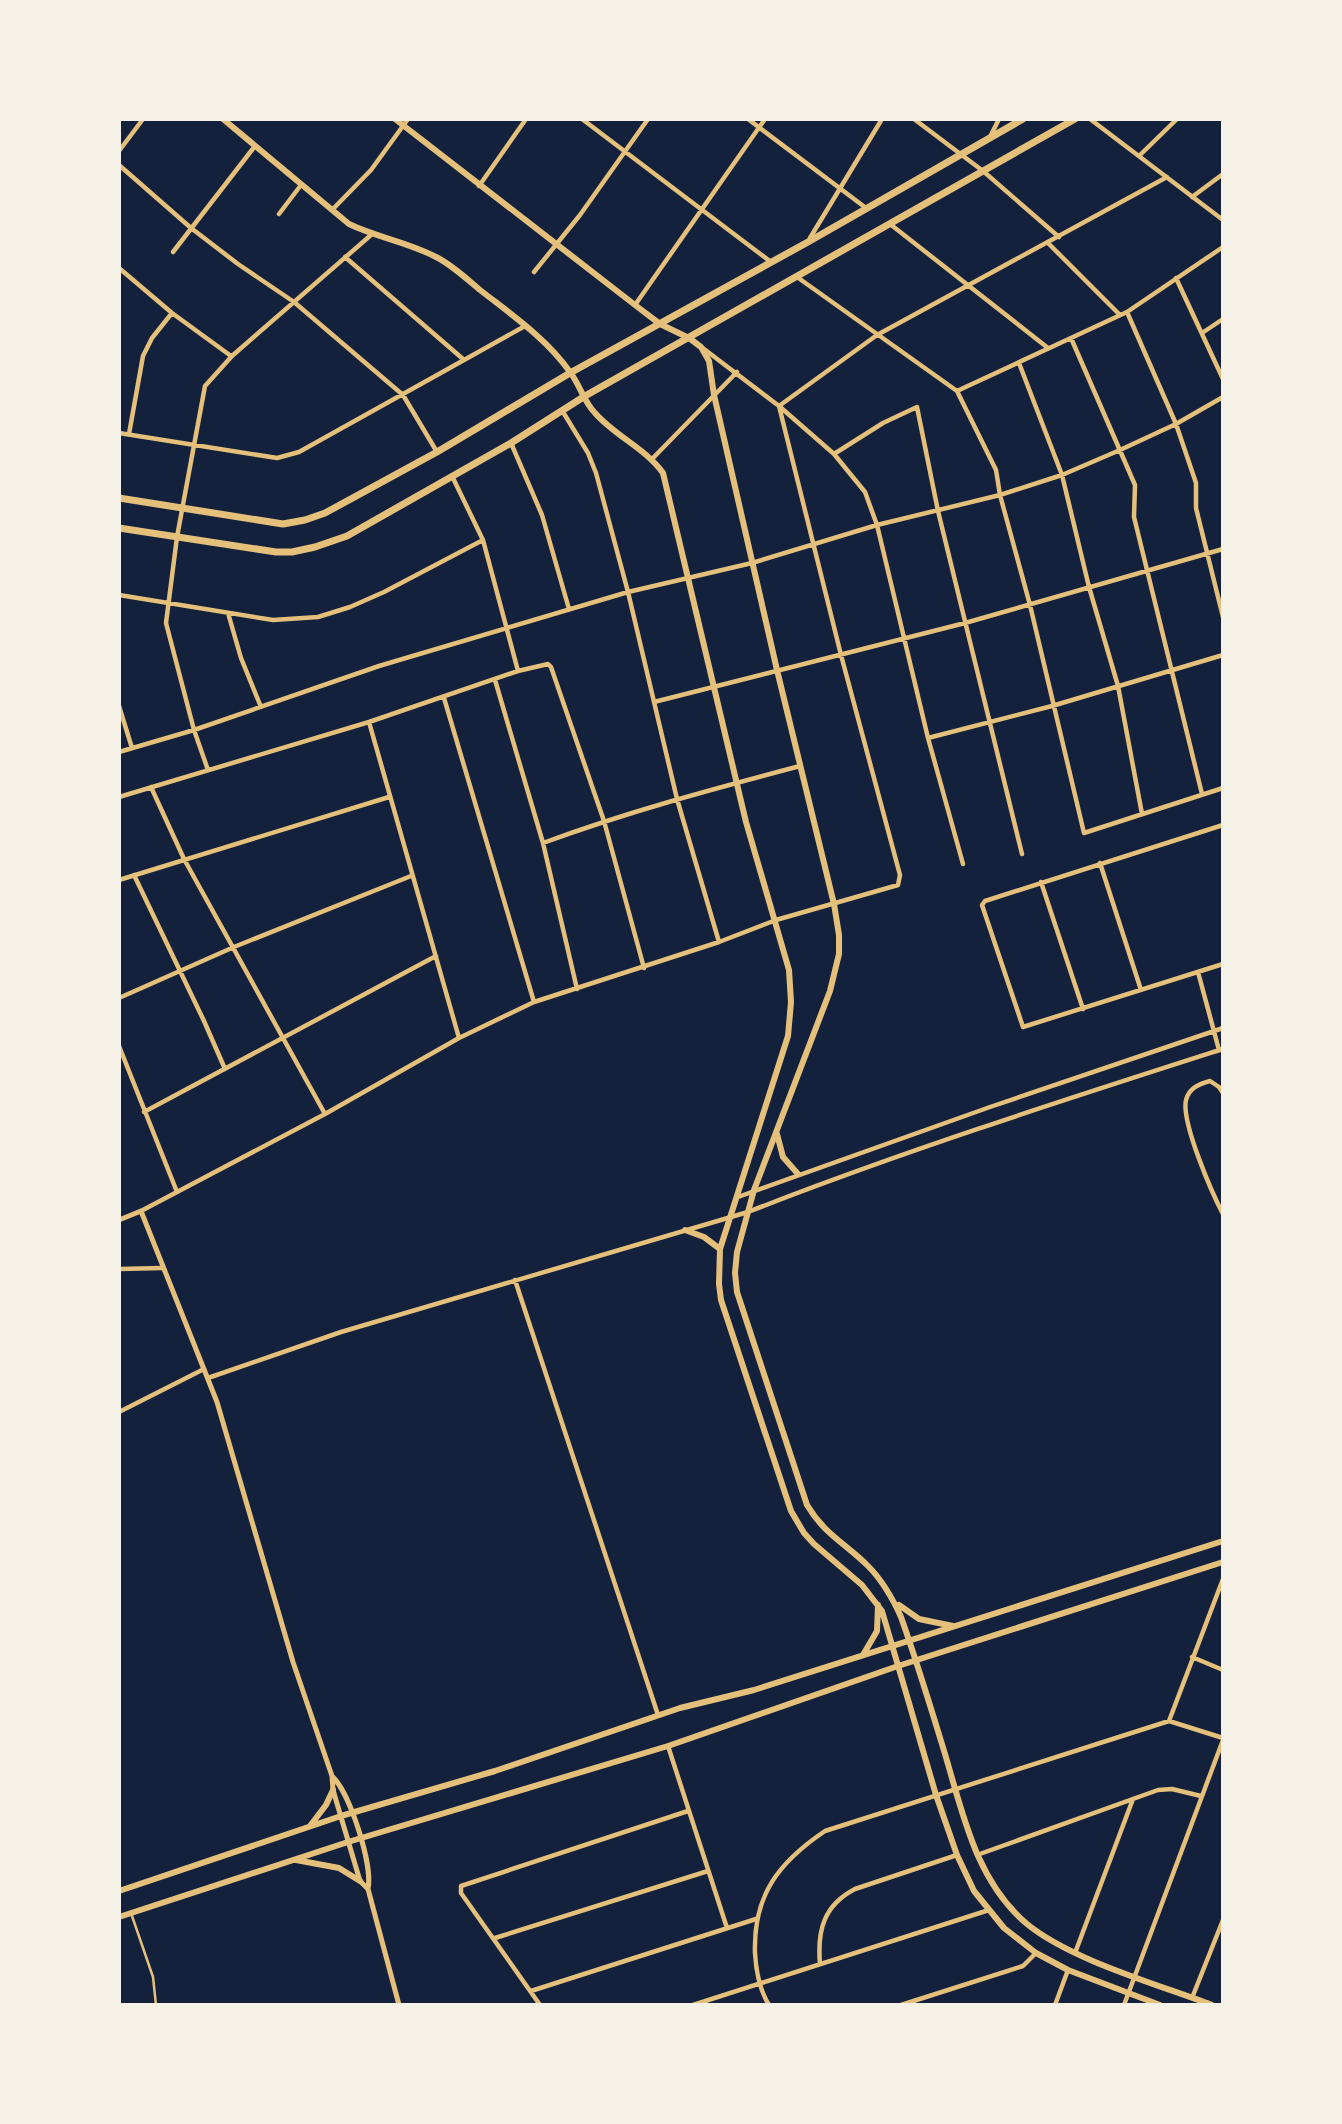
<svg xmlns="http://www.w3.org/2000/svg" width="1342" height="2124" viewBox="0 0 1342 2124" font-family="'Public Sans',sans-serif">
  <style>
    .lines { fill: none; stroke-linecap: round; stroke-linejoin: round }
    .service { stroke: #e5c07b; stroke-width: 2.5 }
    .minor { stroke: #e5c07b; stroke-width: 4.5 }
    .tertiary { stroke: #e5c07b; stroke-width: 5 }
    .secondary { stroke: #e5c07b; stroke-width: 6 }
    .primary { stroke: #e5c07b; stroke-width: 7 }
  </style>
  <rect width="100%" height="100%" fill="#14213d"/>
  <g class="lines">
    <path class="service" d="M131 1913 153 1977 156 2005"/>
    <path class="minor" d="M582 119 771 262
      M748 119 866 208
      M914 119 983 171 1059 237
      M1090 119 1223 220
      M991 135 999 119
      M119 151 143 119
      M1139 156 1177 119
      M119 165 191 228 238 264 294 302 403 395 437 452
      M479 186 526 119
      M1192 197 1223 174
      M332 210 371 170 408 119
      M279 214 301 185
      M890 224 1048 348
      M810 238 882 119
      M1048 243 1120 315
      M173 252 255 146
      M345 257 463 359
      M119 268 172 313 231 356
      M534 272 580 215 648 119
      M797 277 957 391 996 470 1000 495 1030 605 1084 833 1223 788
      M1176 278 1223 379
      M635 305 765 119
      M1127 312 1176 424 1196 483V508L1223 617
      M1202 333 1223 319
      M1071 338 1135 485 1134 517 1202 794
      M704 349 779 406 834 454 865 492 877 525 928 738 963 864
      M1019 363 1062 475 1089 587 1118 686 1142 814
      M957 391 1127 312 1223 247
      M563 412 588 453 596 473 628 592 677 799 719 942
      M119 433 277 458 299 452 525 326
      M129 434 143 356 152 338 172 313
      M511 443 542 515 569 609
      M834 454 883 423 917 407 938 511 1022 854
      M652 459 737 372
      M452 476 483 540 518 671
      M119 595 273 620 318 617 350 607 384 592 483 540
      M228 613 241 658 261 707
      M495 680 543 843 577 989
      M444 698 534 1002
      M654 702 965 623 1223 549
      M119 706 132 748
      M369 722 459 1038
      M928 738 1052 706 1223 655
      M119 752 194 730 379 666 628 592 752 563 877 525 1000 495 1062 475 1120 450 1176 424 1223 397
      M208 770 194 730 166 623 177 537 205 386 232 356 371 235
      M151 787 184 859 325 1114
      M119 797 369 722 518 671 548 664 551 667 604 821 644 968
      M1223 825 985 901 982 905 1023 1027 1223 964
      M543 843C627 812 713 789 800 766
      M1100 863 1141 990
      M134 875 204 1021 225 1069
      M119 880 389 797
      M1041 882 1083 1009
      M1198 972 1219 1050
      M119 998 234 947 411 876
      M119 1046 177 1192
      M1223 1093 1219 1087 1210 1081C1199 1084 1189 1088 1186 1100 1181 1122 1212 1193 1223 1214
      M144 1112 436 956
      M738 1197 990 1107 1223 1028
      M141 1211 325 1114 459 1038 534 1002 719 942 776 920 898 885 900 875 841 655 779 406 877 335 1167 177
      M119 1269 162 1268
      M515 1280 658 1715
      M208 1378 341 1332 748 1212C904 1151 1064 1100 1223 1049
      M119 1412 204 1369
      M1192 1657 1223 1670
      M1169 1721 1223 1579
      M668 1746 727 1928
      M977 1855 1158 1790 1172 1789 1201 1796
      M495 1938 708 1871
      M1075 1953 1133 1799
      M820 1964C817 1930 824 1905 855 1889L957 1855
      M531 1991 756 1919
      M1192 1998 1223 1920
      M540 2005 461 1893V1886L688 1811
      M693 2005 989 1910
      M769 2005C759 1989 756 1971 755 1953 753 1895 779 1862 825 1831L1169 1721 1223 1738
      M901 2005 1023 1966 1036 1953
      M1055 2005 1068 1970
      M1124 2005 1223 1740"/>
    <path class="tertiary" d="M119 1220 141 1211 217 1402 293 1662 332 1776 333 1790 360 1881 368 1889
      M332 1776C350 1793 373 1865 368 1889L399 2005"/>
    <path class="secondary" d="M223 119 349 224C378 238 409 242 438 258 453 266 467 279 480 290 512 315 547 339 570 372 580 385 584 402 595 413 615 436 645 448 663 473L746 822 789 970 791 1002 788 1036 720 1249 719 1284 721 1300 791 1511 804 1533 814 1544 862 1585 882 1611 936 1795 957 1855 974 1891 1004 1928 1036 1953 1068 1970 1160 2005
      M395 119 635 305 660 324 689 338 701 347 709 361 714 395 777 670 834 904 839 935V954L830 991 754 1190 737 1252 735 1273 737 1292 807 1505C825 1535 845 1543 868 1566 883 1581 892 1597 901 1617 917 1662 931 1708 945 1754 963 1814 976 1881 1027 1924 1071 1960 1157 1984 1212 2005
      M777 1134 783 1157 798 1174
      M685 1230 704 1237 720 1249
      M899 1605 919 1619 953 1626
      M863 1655 877 1631 878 1605
      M310 1826 326 1805 333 1790
      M296 1860 339 1868 360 1881
      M119 1891 341 1816 495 1771 680 1708 754 1690 1223 1541
      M119 1917 348 1842 668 1746 898 1666 1223 1562"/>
    <path class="primary" d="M119 498 283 524 305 520 325 513 437 452 570 373 808 242 1023 119
      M119 528 276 552H292L315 547 347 536 511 443 585 396 1075 119"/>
  </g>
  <rect width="1342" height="2124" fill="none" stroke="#f6f1e7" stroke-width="242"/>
</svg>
